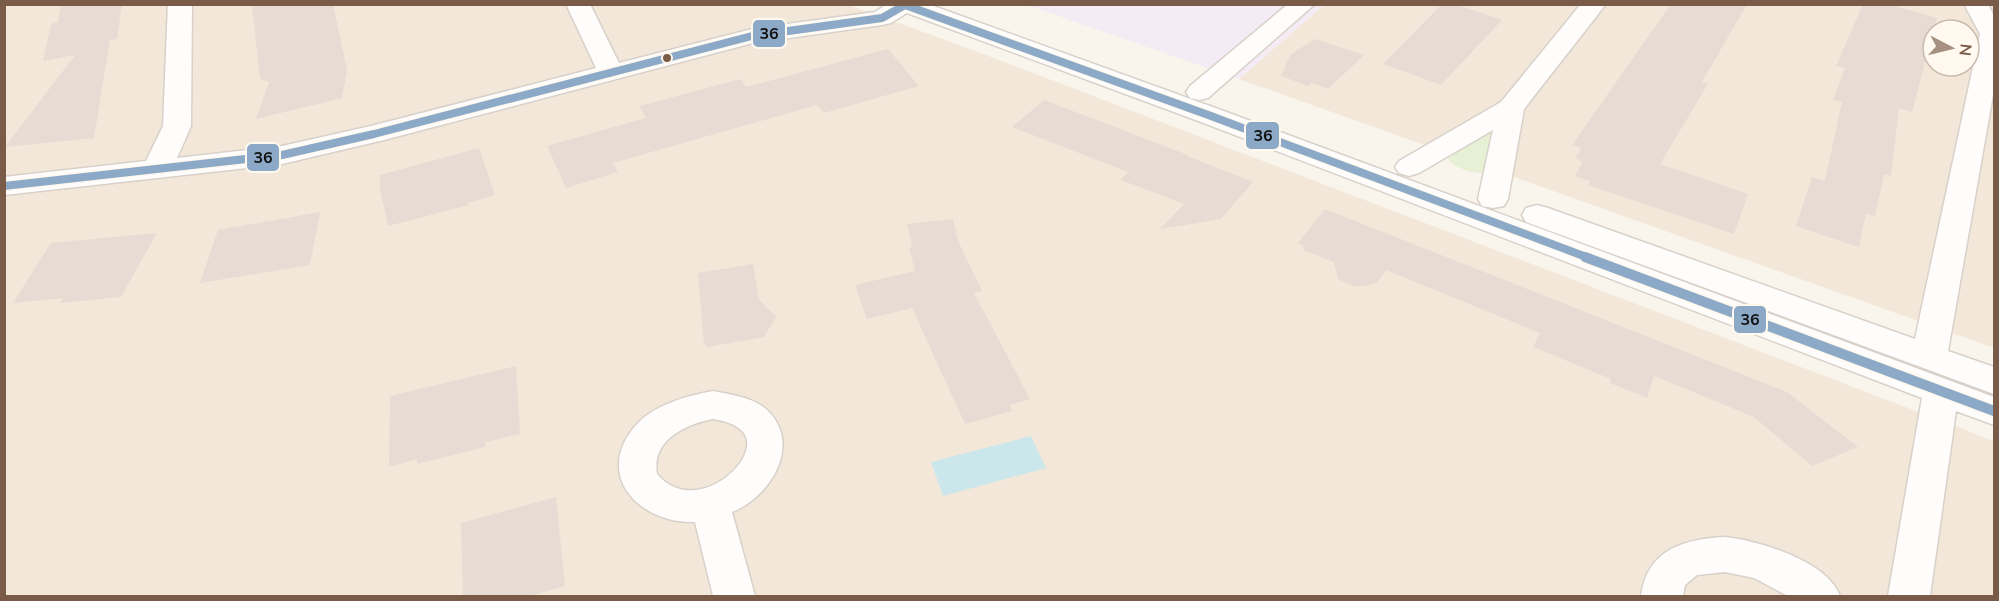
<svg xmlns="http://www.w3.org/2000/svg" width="1999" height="601" viewBox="0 0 1999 601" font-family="'Nunito Sans',sans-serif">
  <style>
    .residential { fill: #f2e7d9; fill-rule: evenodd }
    .education { fill: #f5ebf4 }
    .green { fill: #e5f0d5 }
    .water { fill: #cce7eb }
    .building { fill: #e6dcd3 }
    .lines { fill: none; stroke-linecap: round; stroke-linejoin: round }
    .minor-casing { stroke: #d8d1ca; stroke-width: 3 }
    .minor { fill: #fefdfc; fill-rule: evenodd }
    .bus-1-far1-casing { stroke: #fff9ef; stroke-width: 11 }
    .bus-1-casing { stroke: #fff9ef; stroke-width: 14 }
    .bus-1-far1 { stroke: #8caac7; stroke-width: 8 }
    .bus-1 { stroke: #8caac7; stroke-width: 10 }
    .bus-dot { fill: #7a5b48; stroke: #fff9ef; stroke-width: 2 }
    .line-badge { stroke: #fff9ef; stroke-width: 2 }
    .pale-badge-label { font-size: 16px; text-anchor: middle; font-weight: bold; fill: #111 }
  </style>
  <rect width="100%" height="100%" fill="#f9f4ec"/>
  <path class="residential" d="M4 5H848L965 47 1994 441V596H5Z
    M1324 5H1994V348L1239 79ZM1933 30H1969V66H1933Z"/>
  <path class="education" d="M1027 5H1324L1239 79Z"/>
  <path class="green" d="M1484 132 1494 135 1487 173C1475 174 1455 169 1448 159Z"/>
  <path class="water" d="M1031 436 1046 468 943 496 931 462Z"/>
  <path class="building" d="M61 4H122L117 39 110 40 94 138 5 147 75 55 43 61 51 24 58 22Z
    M252 4H333L347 70 342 98 256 119 269 82 260 79Z
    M1442 4H1454L1502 20 1441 85 1383 64Z
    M1671 4H1747L1702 82 1708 84 1660 164 1748 194 1734 234 1588 185 1590 181 1575 176 1583 162 1575 158 1581 148 1572 145Z
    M1863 4H1887L1937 18 1912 112 1899 108 1891 176 1884 174 1875 216 1866 213 1859 247 1796 226 1812 177 1825 181 1842 102 1833 100 1845 68 1836 66Z
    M1315 39 1364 55 1328 89 1312 83 1308 86 1281 76 1290 55Z
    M888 49 919 86 824 113 817 105 613 163 618 172 566 188 547 146 646 118 640 106 740 79 746 87Z
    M1044 100 1188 155 1187 156 1253 182 1221 219 1160 229 1184 204 1121 180 1128 172 1012 127Z
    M479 148 495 195 468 203 469 205 388 226 380 189V175Z
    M1325 209 1787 392 1858 447 1812 466 1754 417 1654 376 1647 398 1610 383 1611 379 1533 347 1540 333 1386 270 1377 283 1365 286H1353L1338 279 1334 262 1303 250 1304 246 1298 243Z
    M320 212 310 265 200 283 218 230Z
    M953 219 958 241 982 291 974 293 1030 399 1010 405 1012 411 965 424 912 308 867 319 855 285 915 271 909 248 912 247 907 224Z
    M157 233 121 297 60 303 63 298 13 303 51 243Z
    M753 264 759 299 776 317 764 337 707 347 704 344 698 273Z
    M516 366 520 434 485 442V447L417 464V459L389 467 390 396Z
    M556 497 565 586 527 597H463L461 523Z"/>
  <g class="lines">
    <g class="minor-casing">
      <path id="minor" d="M168 4H192L191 126 177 158 282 146 371 126 596 68 566 4H590L619 63 752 29 875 12 887 4H928L1221 110 1994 397V425L1956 411 1930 596H1888L1922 398 1201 122 907 13 891 23 882 25 753 43 384 140 282 164 4 195V177L146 161 163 126Z
        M1288 4H1315L1208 98 1199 100 1190 98 1186 92 1190 86Z
        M1581 4H1606L1524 109 1508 199 1504 206 1493 208 1482 206 1478 199 1493 130 1419 173 1409 176 1399 173 1395 167 1399 161 1501 102Z
        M1964 4H1988L1994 16V89L1948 351 1994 367V394L1526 222 1522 215 1526 208 1537 205 1548 208 1915 339 1980 34Z
        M713 391C732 395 755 397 769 412 802 446 769 498 732 512L755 596H713L695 522C638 524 592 473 637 424 656 404 687 396 713 391ZM713 419C723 421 735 423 743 432 765 457 696 520 657 474 651 440 686 424 713 419Z
        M1725 537C1760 541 1827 561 1840 596H1788L1754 578 1725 572 1697 575 1685 585 1683 596H1641C1647 550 1683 539 1725 537Z"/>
    </g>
    <use href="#minor" class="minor"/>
    <g class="bus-1-far1-casing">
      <path id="bus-1-far1" d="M4 186 282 155 374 134 752 36 882 18 905 5 1211 116 1589 258"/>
    </g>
    <g class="bus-1-casing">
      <path id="bus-1" d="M1585 257 1994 411"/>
    </g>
    <use href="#bus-1-far1" class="bus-1-far1"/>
    <use href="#bus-1" class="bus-1"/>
  </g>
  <circle class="bus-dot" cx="667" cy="58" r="5"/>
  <g class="line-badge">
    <rect x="752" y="19" width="34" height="29" rx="6" fill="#8caac7"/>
    <rect x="1245" y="121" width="35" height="29" rx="6" fill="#8caac7"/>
    <rect x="246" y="143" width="34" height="29" rx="6" fill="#8caac7"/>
    <rect x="1733" y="305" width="34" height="29" rx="6" fill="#8caac7"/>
  </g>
  <g class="pale-badge-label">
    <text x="769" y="39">36</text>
    <text x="1263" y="141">36</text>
    <text x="263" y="163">36</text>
    <text x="1750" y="325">36</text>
  </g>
  <rect width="1999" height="601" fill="none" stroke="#7a5b48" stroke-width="12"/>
  <g transform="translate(1951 48) rotate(97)"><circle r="28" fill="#fff9ef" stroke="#cabaac" stroke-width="1.5"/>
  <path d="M0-4.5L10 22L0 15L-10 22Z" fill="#a69181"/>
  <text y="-9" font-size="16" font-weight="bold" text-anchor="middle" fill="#7a5b48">N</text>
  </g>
</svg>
